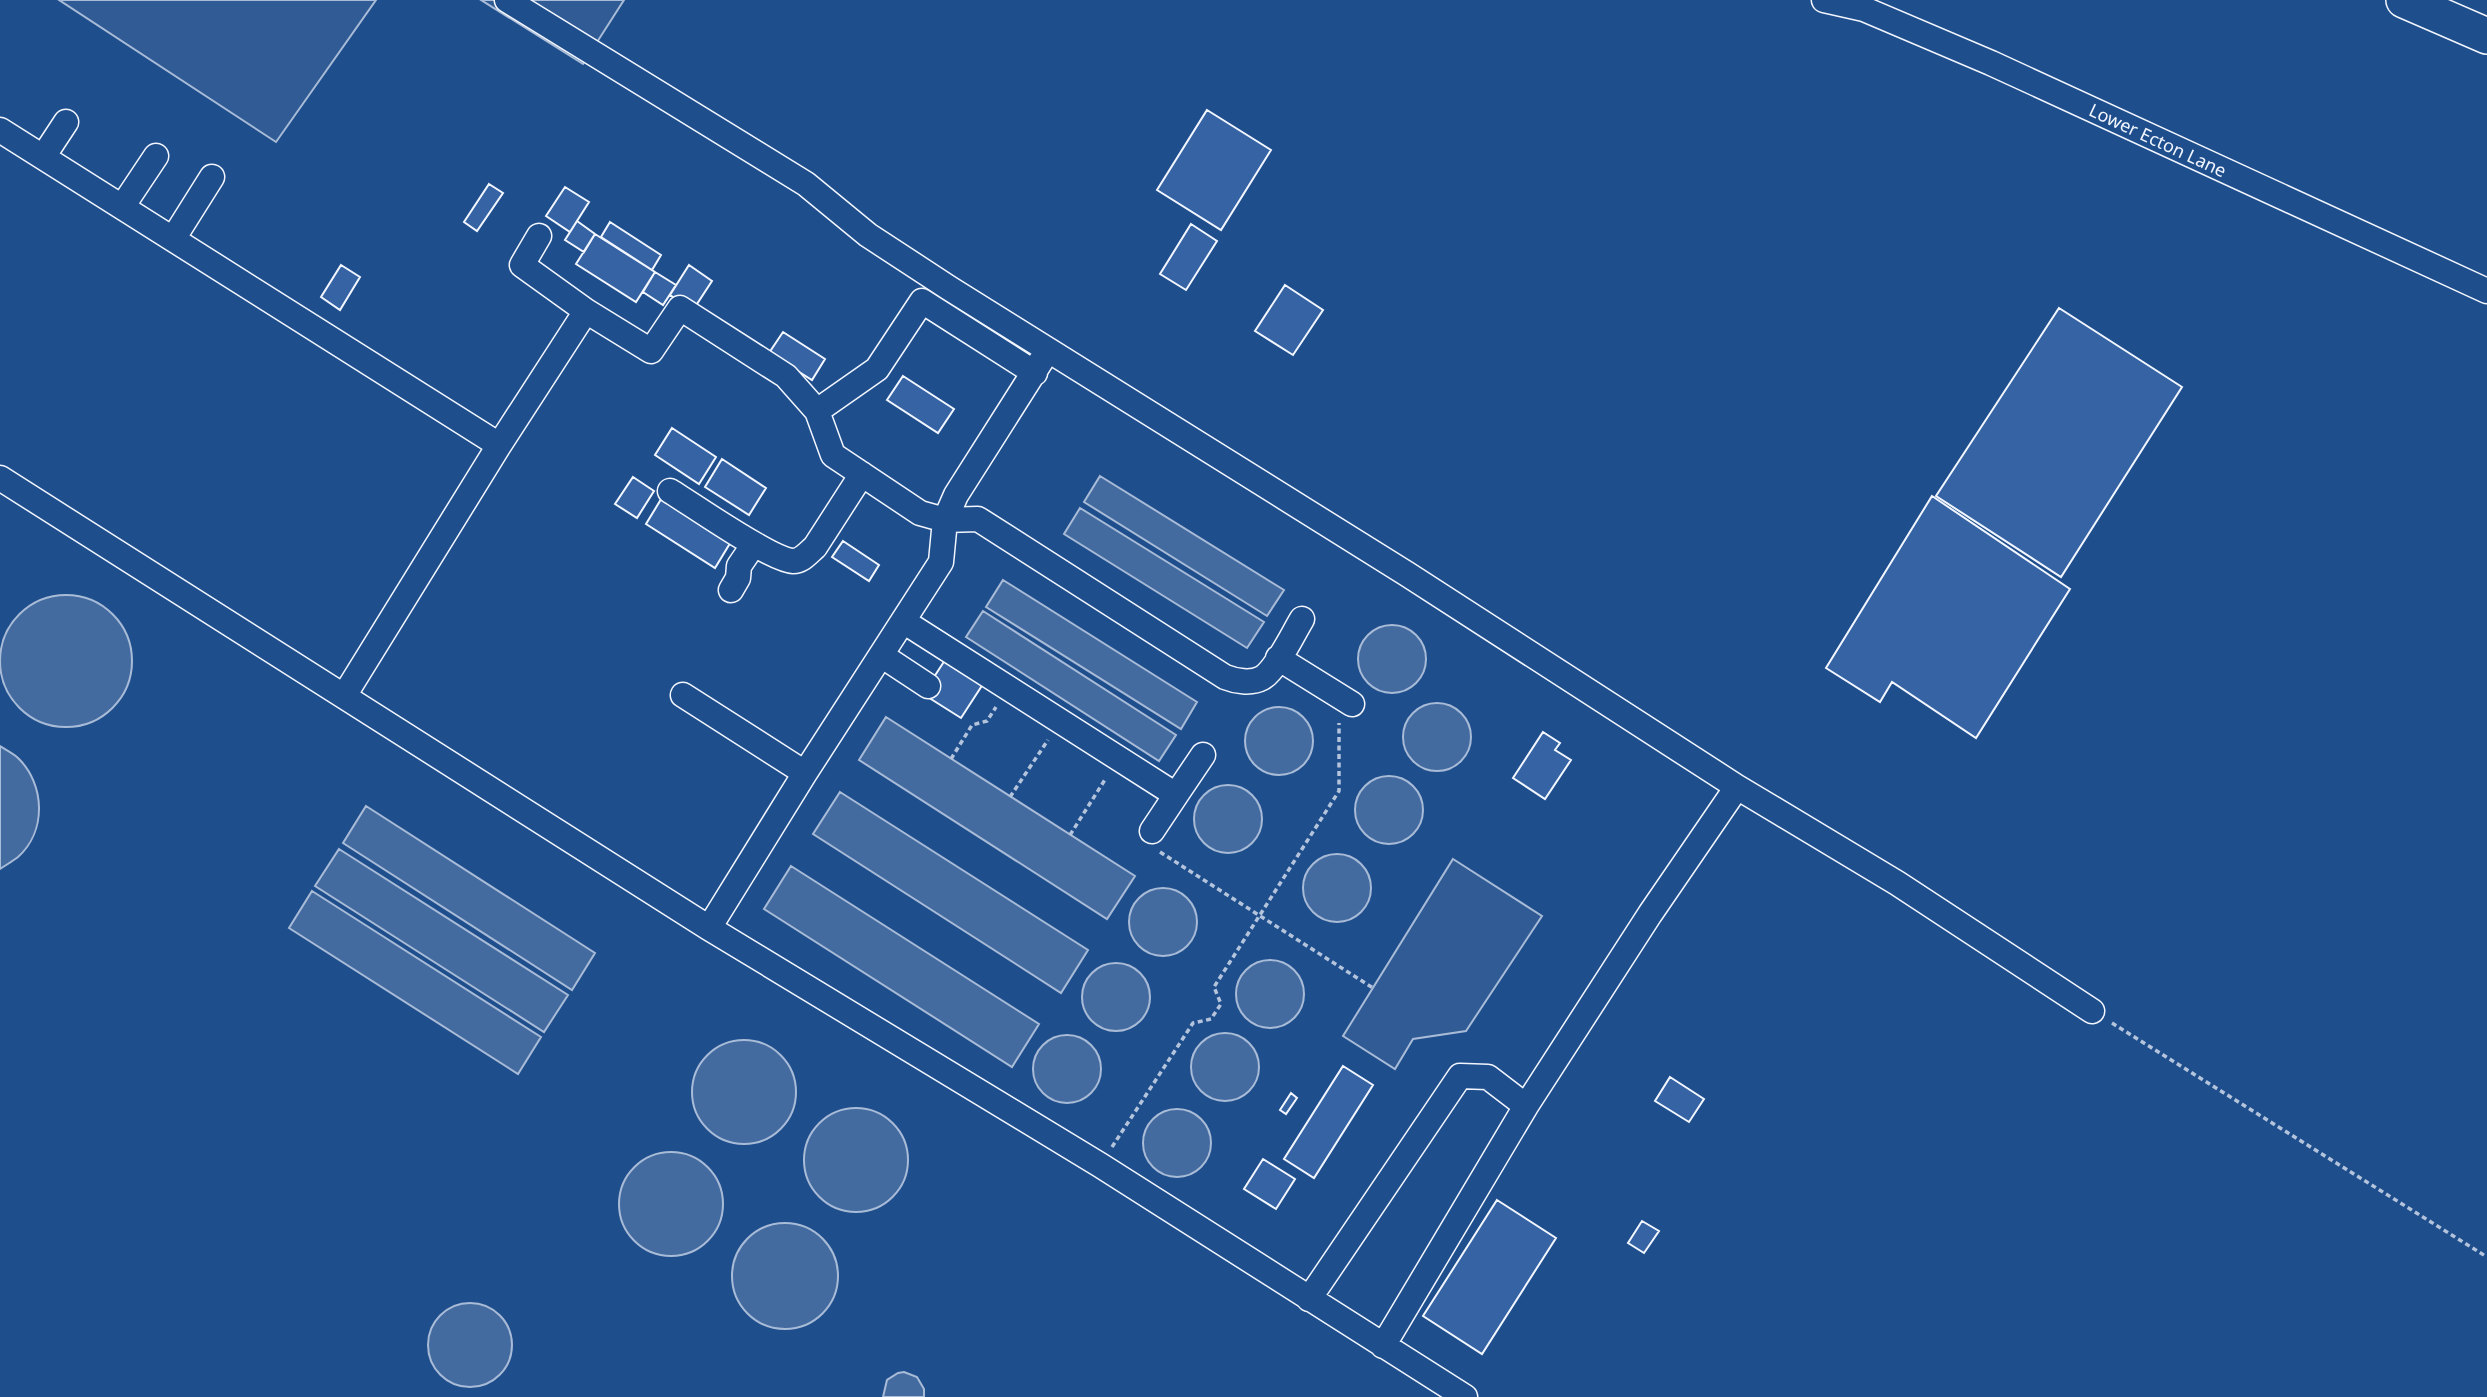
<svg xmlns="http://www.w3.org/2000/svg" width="2487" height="1397" viewBox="0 0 2487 1397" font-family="'Noto Sans',sans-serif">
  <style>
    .built { fill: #305b95; stroke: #a8bbd7; stroke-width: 2 }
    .water { fill: #446ba0; stroke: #a8bbd7; stroke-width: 2 }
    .building { fill: #3563a3; stroke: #f2f6ff; stroke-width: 2 }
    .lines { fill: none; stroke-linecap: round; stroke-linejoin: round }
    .minor-casing { stroke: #f2f6ff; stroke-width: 27 }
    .highway-casing { stroke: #f2f6ff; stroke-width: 38 }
    .path { stroke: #b3c4dc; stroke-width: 3.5; stroke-dasharray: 5 3.5; stroke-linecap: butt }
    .minor { stroke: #1f4e8c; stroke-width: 24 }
    .highway { stroke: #1f4e8c; stroke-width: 35 }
    .labels { text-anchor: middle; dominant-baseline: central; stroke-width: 5; stroke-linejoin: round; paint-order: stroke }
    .street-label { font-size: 18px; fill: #f2f6ff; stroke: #1f4e8c }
  </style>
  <rect width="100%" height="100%" fill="#1f4e8c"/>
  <path class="built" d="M59 0H376L276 142Z
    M481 0H624L583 64Z
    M1453 859 1542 916 1466 1031 1413 1039 1395 1069 1343 1036Z"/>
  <path class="water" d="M1100 476 1284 590 1267 616 1084 502Z
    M1080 508 1264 622 1247 648 1064 534Z
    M1003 580 1197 702 1181 729 986 607Z
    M0 661a66 66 0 1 1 132 0a66 66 0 1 1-132 0Z
    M983 611 1176 735 1159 761 966 637Z
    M1358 659a34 34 0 1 1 68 0a34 34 0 1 1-68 0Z
    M1403 737a34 34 0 1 1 68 0a34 34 0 1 1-68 0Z
    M1245 741a34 34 0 1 1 68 0a34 34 0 1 1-68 0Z
    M886 717 1135 876 1107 919 859 760Z
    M0 746C6 750 13 753 18 758 45 784 47 831 18 857 13 861 6 865 0 869Z
    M1355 810a34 34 0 1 1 68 0a34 34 0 1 1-68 0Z
    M1194 819a34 34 0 1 1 68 0a34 34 0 1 1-68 0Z
    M840 792 1088 950 1061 993 813 834Z
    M366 806 595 953 572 990 343 843Z
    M339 849 568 995 544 1032 315 886Z
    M1303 888a34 34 0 1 1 68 0a34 34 0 1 1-68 0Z
    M791 866 1039 1024 1012 1067 764 909Z
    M1129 922a34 34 0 1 1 68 0a34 34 0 1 1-68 0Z
    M312 891 541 1037 518 1074 289 928Z
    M1236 994a34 34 0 1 1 68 0a34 34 0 1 1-68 0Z
    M1082 997a34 34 0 1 1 68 0a34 34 0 1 1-68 0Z
    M1191 1067a34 34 0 1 1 68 0a34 34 0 1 1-68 0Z
    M1033 1069a34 34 0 1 1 68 0a34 34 0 1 1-68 0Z
    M692 1092a52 52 0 1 1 104 0a52 52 0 1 1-104 0Z
    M804 1160a52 52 0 1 1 104 0a52 52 0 1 1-104 0Z
    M1143 1143a34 34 0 1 1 68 0a34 34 0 1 1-68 0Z
    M619 1204a52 52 0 1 1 104 0a52 52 0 1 1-104 0Z
    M732 1276a53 53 0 1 1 106 0a53 53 0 1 1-106 0Z
    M428 1345a42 42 0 1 1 84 0a42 42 0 1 1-84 0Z
    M904 1372 917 1377 924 1389V1397H883L887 1380 898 1373Z"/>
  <path class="building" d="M1207 110 1271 150 1221 230 1157 190Z
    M489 184 503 193 477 231 464 222Z
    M565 187 589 202 570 232 546 216Z
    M577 221 595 234 584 252 565 240Z
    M610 222 661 255 652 270 601 237Z
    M1191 224 1217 241 1186 290 1160 274Z
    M595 234 655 272 636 302 576 264Z
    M341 265 360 277 340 310 321 297Z
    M689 265 712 281 693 310 670 295Z
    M655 272 676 285 663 305 643 292Z
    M1285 285 1323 310 1293 355 1255 331Z
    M2059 308 2182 387 2061 577 1936 496Z
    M783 332 825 359 812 380 769 353Z
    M903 376 954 409 938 433 887 400Z
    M672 428 716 457 699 484 655 455Z
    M722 459 766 488 749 515 705 487Z
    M633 477 654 491 637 518 615 504Z
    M663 496 732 540 715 568 646 524Z
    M1932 496 2070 589 1976 738 1892 682 1880 702 1826 668Z
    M843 541 879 565 869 581 832 557Z
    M945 660 983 684 961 718 923 694Z
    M1543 732 1560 743 1555 750 1571 760 1545 799 1513 778Z
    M1343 1066 1373 1085 1314 1178 1284 1159Z
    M1670 1077 1704 1099 1689 1122 1655 1101Z
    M1291 1093 1297 1098 1286 1114 1280 1110Z
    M1263 1159 1295 1179 1276 1209 1244 1189Z
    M1497 1200 1556 1238 1482 1354 1423 1316Z
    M1642 1221 1659 1231 1644 1253 1628 1243Z"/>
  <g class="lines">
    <g class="minor-casing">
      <path id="minor" d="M507 0 806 184 868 235 949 288 1407 574 1737 787 1650 914 1526 1106 1383 1346
        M1824 0 1864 9 1991 63 2487 291
        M0 130 499 445
        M43 157 66 122
        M122 207 156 156
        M173 239 212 177
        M586 311 651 351 680 308 786 376 817 411 833 455 920 513 945 520 978 519 1225 677C1235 681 1251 684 1262 678 1276 670 1293 634 1302 619
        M817 411 877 369 922 301 1035 373
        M0 478 709 928 1100 1165 1465 1397
        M670 491C693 505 771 560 793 561 802 561 808 553 815 547L862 474
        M731 590 738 578 739 566 754 544
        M903 621 1176 795 1203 755
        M881 655 928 686
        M1278 658 1352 704
        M683 695 805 773
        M344 696 498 447 586 311 522 265 539 236
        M1737 787 1897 883 2092 1011
        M1152 831 1176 795
        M709 928 805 773 941 562 945 520 956 495 1048 350
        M1309 1299 1460 1076 1488 1077 1526 1106"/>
    </g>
    <g class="highway-casing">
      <path id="highway" d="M2404 0 2487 36"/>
    </g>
    <path class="path" d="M951 759 972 725 987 721 996 707
      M1010 797 1048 740
      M1070 835 1106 778
      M1160 852 1373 988
      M2112 1023 2487 1257
      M1112 1147 1193 1023 1211 1019 1221 1004 1214 987 1339 791V723"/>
    <use href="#minor" class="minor"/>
    <use href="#highway" class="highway"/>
  </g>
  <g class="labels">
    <g class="street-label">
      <text transform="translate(2158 140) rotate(25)">Lower Ecton Lane</text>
    </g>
  </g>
</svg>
